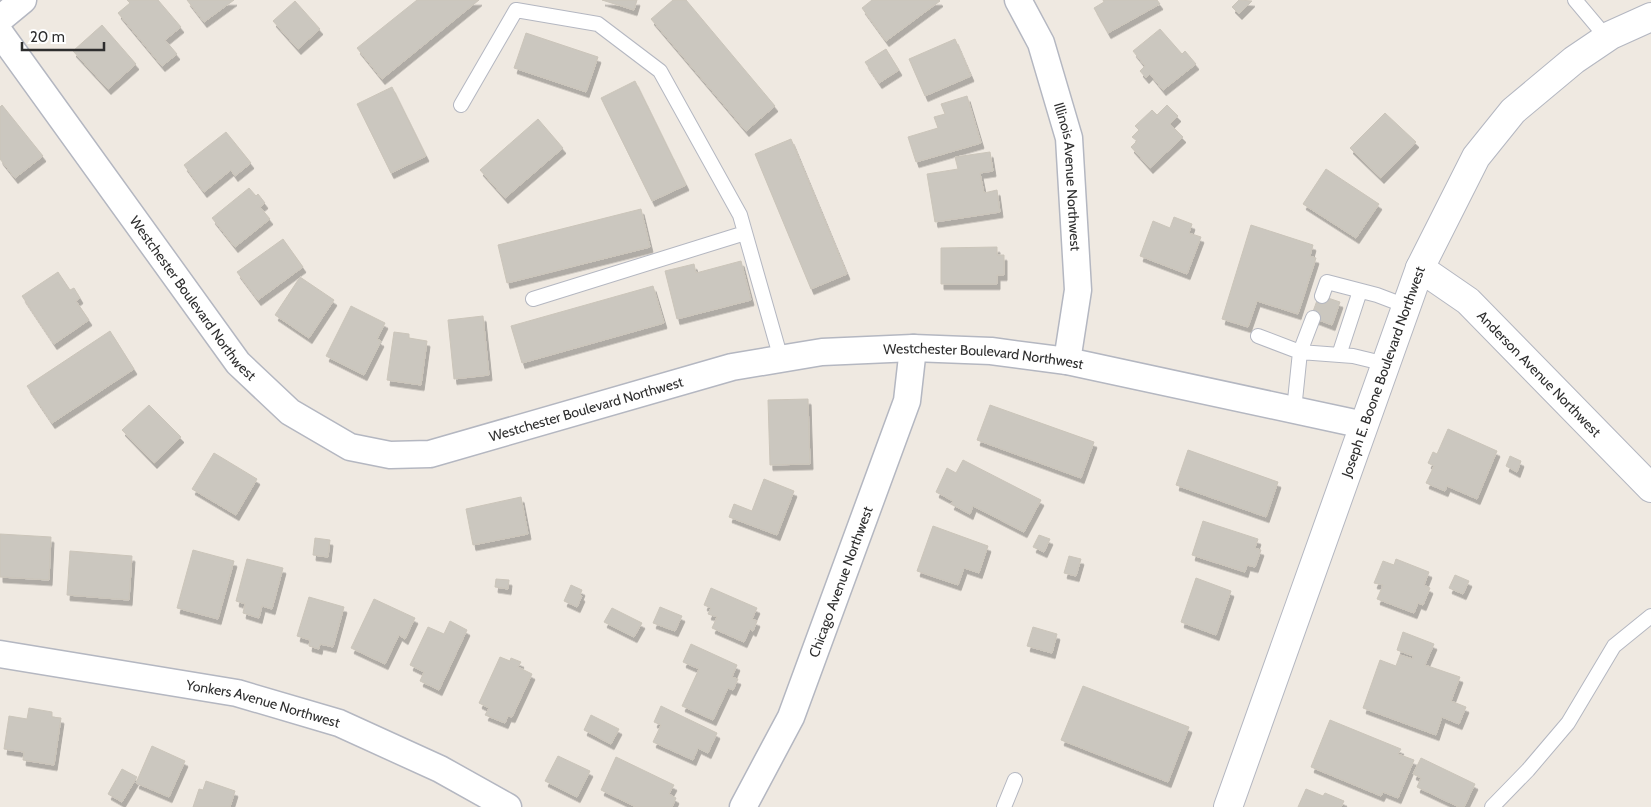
<svg xmlns="http://www.w3.org/2000/svg" width="1651" height="807" viewBox="0 0 1651 807" font-family="Cabin,sans-serif">
  <style>
    .building { fill: #cbc7bf; stroke: #cbc5ba; filter: url(#shadow) }
    .lines { fill: none; stroke-linecap: round; stroke-linejoin: round }
    .service-casing { stroke: #b4b7c1; stroke-width: 16 }
    .minor-casing { stroke: #b4b7c1; stroke-width: 29 }
    .tertiary-casing { stroke: #b4b7c1; stroke-width: 30 }
    .secondary-casing { stroke: #b4b7c1; stroke-width: 30 }
    .service { stroke: #fff; stroke-width: 14 }
    .minor { stroke: #fff; stroke-width: 26 }
    .tertiary { stroke: #fff; stroke-width: 28 }
    .secondary { stroke: #fff; stroke-width: 28 }
    .labels { text-anchor: middle; dominant-baseline: central; stroke-width: 4.5; stroke-linejoin: round; paint-order: stroke }
    .street-label { font-size: 14px; fill: #2e2e2e; stroke: #fff }
  </style>
  <defs>
    <filter id="shadow"><feDropShadow dx="3" dy="5.5" stdDeviation="0" flood-color="#0004"/></filter>
  </defs>
  <rect width="100%" height="100%" fill="#efe9e1"/>
  <path class="building" d="M127 0H158L181 27 165 40 177 54 162 66 118 13 130 3Z
    M187 0H234L204 22Z
    M417 0H479L382 79 357 48Z
    M602 0H637L634 10Z
    M673 0H686L775 106 746 131 651 19Z
    M872 0H939L940 1 886 41 862 8Z
    M1103 0H1157L1160 4 1108 33 1094 8 1104 2Z
    M1239 0 1252 1 1239 14 1232 7Z
    M295 1 320 29 298 49 273 21Z
    M102 25 136 64 108 89 73 51Z
    M1160 29 1182 54 1185 51 1196 64 1163 90 1150 74 1146 78 1140 71 1145 66 1133 51Z
    M526 33 598 57 586 92 514 68Z
    M955 39 971 76 925 96 909 59Z
    M886 49 899 70 879 83 865 62Z
    M635 81 686 185 652 201 601 98Z
    M392 87 426 156 391 173 357 104Z
    M967 96 981 143 916 162 908 137 938 128 934 117 945 114 941 104Z
    M2 105 43 156 15 178 0 159V107Z
    M1167 105 1178 116 1170 124 1183 137 1150 168 1131 147 1137 141 1132 137 1139 130 1135 126 1152 110 1157 115Z
    M1385 113 1416 142 1381 178 1350 148Z
    M538 119 563 148 505 198 480 170Z
    M226 132 251 163 235 176 231 170 204 192 184 165Z
    M791 139 847 274 811 289 755 154Z
    M990 152 993 171 980 173 984 193 997 190 1000 212 935 222 927 174 958 169 955 157Z
    M1326 169 1379 204 1356 238 1303 204Z
    M249 188 256 196 258 194 265 203 260 207 270 219 235 247 212 218Z
    M641 209 650 247 507 283 498 245Z
    M1174 217 1192 224 1189 233 1201 237 1187 274 1140 256 1153 221 1170 228Z
    M1251 225 1313 245 1310 256 1316 258 1298 314 1257 301 1248 327 1222 319Z
    M283 239 303 267 258 300 237 272Z
    M997 247V255H1004V275H997V284H941V248Z
    M741 261 751 300 677 319 665 271 694 264 696 273Z
    M58 272 70 290 74 288 80 298 76 301 89 320 54 344 22 296Z
    M300 277 334 300 309 338 275 315Z
    M653 286 664 323 522 363 511 326Z
    M1319 295 1340 302 1332 325 1311 317Z
    M351 306 385 323 377 339 381 341 364 375 326 356Z
    M483 316 489 375 454 379 448 320Z
    M110 331 134 369 52 423 27 386Z
    M394 332 409 334V338L427 341 421 385 387 380Z
    M808 399 810 464 770 465 768 400Z
    M149 405 181 437 154 463 122 430Z
    M990 405 1094 442 1081 478 977 440Z
    M1448 429 1497 451 1477 499 1447 486 1445 491 1426 483 1434 466 1428 463 1433 452 1437 454Z
    M1188 450 1278 482 1266 517 1176 485Z
    M214 453 257 479 236 515 192 489Z
    M1510 456 1521 461 1517 472 1506 466Z
    M963 460 1041 500 1024 532 973 506 970 514 951 504 953 501 936 492 947 468 956 473Z
    M764 479 794 491 777 535 729 517 734 504 752 511Z
    M521 497 528 534 473 545 466 509Z
    M1203 521 1258 539 1255 548 1261 550 1255 567 1247 565 1245 572 1192 555Z
    M933 526 988 546 979 573 964 568 958 585 917 571Z
    M0 534 51 537 49 580 0 577Z
    M1039 535 1050 539 1044 552 1033 547Z
    M315 538 330 540 328 557 313 555Z
    M193 550 234 561 218 619 177 608Z
    M70 551 132 556 129 600 67 595Z
    M1069 556 1081 559 1076 576 1064 573Z
    M247 559 283 568 272 609 262 606 259 618 243 613 245 604 236 601Z
    M1396 559 1429 572 1424 585 1430 588 1423 605 1418 603 1414 613 1377 599 1383 585 1374 583 1383 561 1394 565Z
    M1455 575 1469 581 1463 594 1449 588Z
    M1196 578 1231 591 1216 635 1181 622Z
    M496 579 509 580 508 589 495 587Z
    M571 585 582 590 580 595 582 596 577 607 564 601Z
    M711 588 757 608 752 619 757 621 753 631 750 629 744 642 712 628 717 617 708 614 711 608 704 605Z
    M309 597 344 607 333 647 320 644 319 649 309 646 310 640 297 636Z
    M374 599 415 618 405 639 399 635 385 664 351 648Z
    M660 607 682 616 675 631 653 623Z
    M612 608 642 623 634 637 604 622Z
    M450 621 467 630 439 690 420 681 424 672 410 665 428 627 444 634Z
    M1033 627 1057 634 1052 653 1027 646Z
    M1403 632 1434 644 1425 665 1460 677 1451 701 1466 707 1459 724 1442 717 1436 735 1363 708 1380 660 1396 666 1400 655 1413 659V656L1397 650Z
    M691 644 737 665 732 677 738 679 733 690 728 688 713 720 682 706 699 669 683 662Z
    M500 657 510 661 511 658 521 662 518 667 532 674 512 717 508 716 505 723 485 715 489 708 479 703Z
    M1083 686 1189 727 1168 782 1061 740Z
    M661 706 717 733 708 753 698 748 693 760 653 742 661 725 654 722Z
    M29 708 52 712V717L61 718 54 765 23 760 24 752 4 749 9 716 27 719Z
    M591 715 619 729 611 744 584 730Z
    M1330 720 1401 749 1398 754 1414 760 1398 798 1383 792 1381 796 1311 767Z
    M152 746 185 761 169 797 136 783Z
    M558 756 590 771 577 797 545 781Z
    M616 757 674 785 669 794 676 798 672 807H636L601 790Z
    M1421 758 1475 784 1464 807H1459L1417 787 1421 778 1413 774Z
    M122 769 137 777 122 802 108 794Z
    M206 781 235 791 230 807H193L199 789 203 790Z
    M1306 789 1323 796 1325 793 1344 801 1341 807H1298Z"/>
  <g class="lines">
    <g class="service-casing">
      <path id="service" d="M1575 0 1607 38
        M461 105 516 10 598 24 660 71 740 215 781 359
        M1322 296 1327 282 1377 295 1406 306
        M533 299 745 233
        M1258 336 1300 352 1353 356 1386 364
        M1339 355 1360 291
        M1294 410 1300 352 1313 318
        M1004 807 1015 780
        M1492 807 1528 770 1568 723 1614 646 1651 616"/>
    </g>
    <g class="minor-casing">
      <g id="minor">
        <path id="s1" d="M1018 0 1041 43 1069 138 1078 290 1067 361"/>
        <path d="M0 19 23 0"/>
        <path id="s2" d="M0 33 238 363 290 412 350 447 390 455 430 454 732 367 822 352 913 348 991 351 1067 361 1364 425"/>
        <path id="s3" d="M0 654 237 693 339 723 440 769 508 807"/>
        <path id="s4" d="M743 807 791 717 907 401 913 348"/>
      </g>
    </g>
    <g class="tertiary-casing">
      <g id="tertiary">
        <path id="s5" d="M1420 268 1468 301 1651 488"/>
      </g>
    </g>
    <g class="secondary-casing">
      <g id="secondary">
        <path id="s6" d="M1228 807 1420 268 1476 157 1513 111 1574 60 1611 35 1651 17"/>
      </g>
    </g>
    <use href="#service" class="service"/>
    <use href="#minor" class="minor"/>
    <use href="#tertiary" class="tertiary"/>
    <use href="#secondary" class="secondary"/>
  </g>
  <g class="labels">
    <g class="street-label">
      <text stroke="none"><textPath href="#s1" startOffset="186">Illinois Avenue Northwest</textPath></text>
      <text stroke="none"><textPath href="#s2" startOffset="328">Westchester Boulevard Northwest</textPath></text>
      <text stroke="none"><textPath href="#s2" startOffset="1196">Westchester Boulevard Northwest</textPath></text>
      <text stroke="none"><textPath href="#s6" startOffset="462">Joseph E. Boone Boulevard Northwest</textPath></text>
      <text stroke="none"><textPath href="#s5" startOffset="160">Anderson Avenue Northwest</textPath></text>
      <text stroke="none"><textPath href="#s2" startOffset="791">Westchester Boulevard Northwest</textPath></text>
      <text stroke="none"><textPath href="#s4" startOffset="246">Chicago Avenue Northwest</textPath></text>
      <text stroke="none"><textPath href="#s3" startOffset="268">Yonkers Avenue Northwest</textPath></text>
    </g>
  </g>
  <path d="M22 42v8h82v-8" fill="none" stroke="#2e2e2e" stroke-width="2.5"/>
  <text x="30" y="42" font-size="15" fill="#2e2e2e" stroke="#ffffff" stroke-width="4" paint-order="stroke">20 m</text>
</svg>
